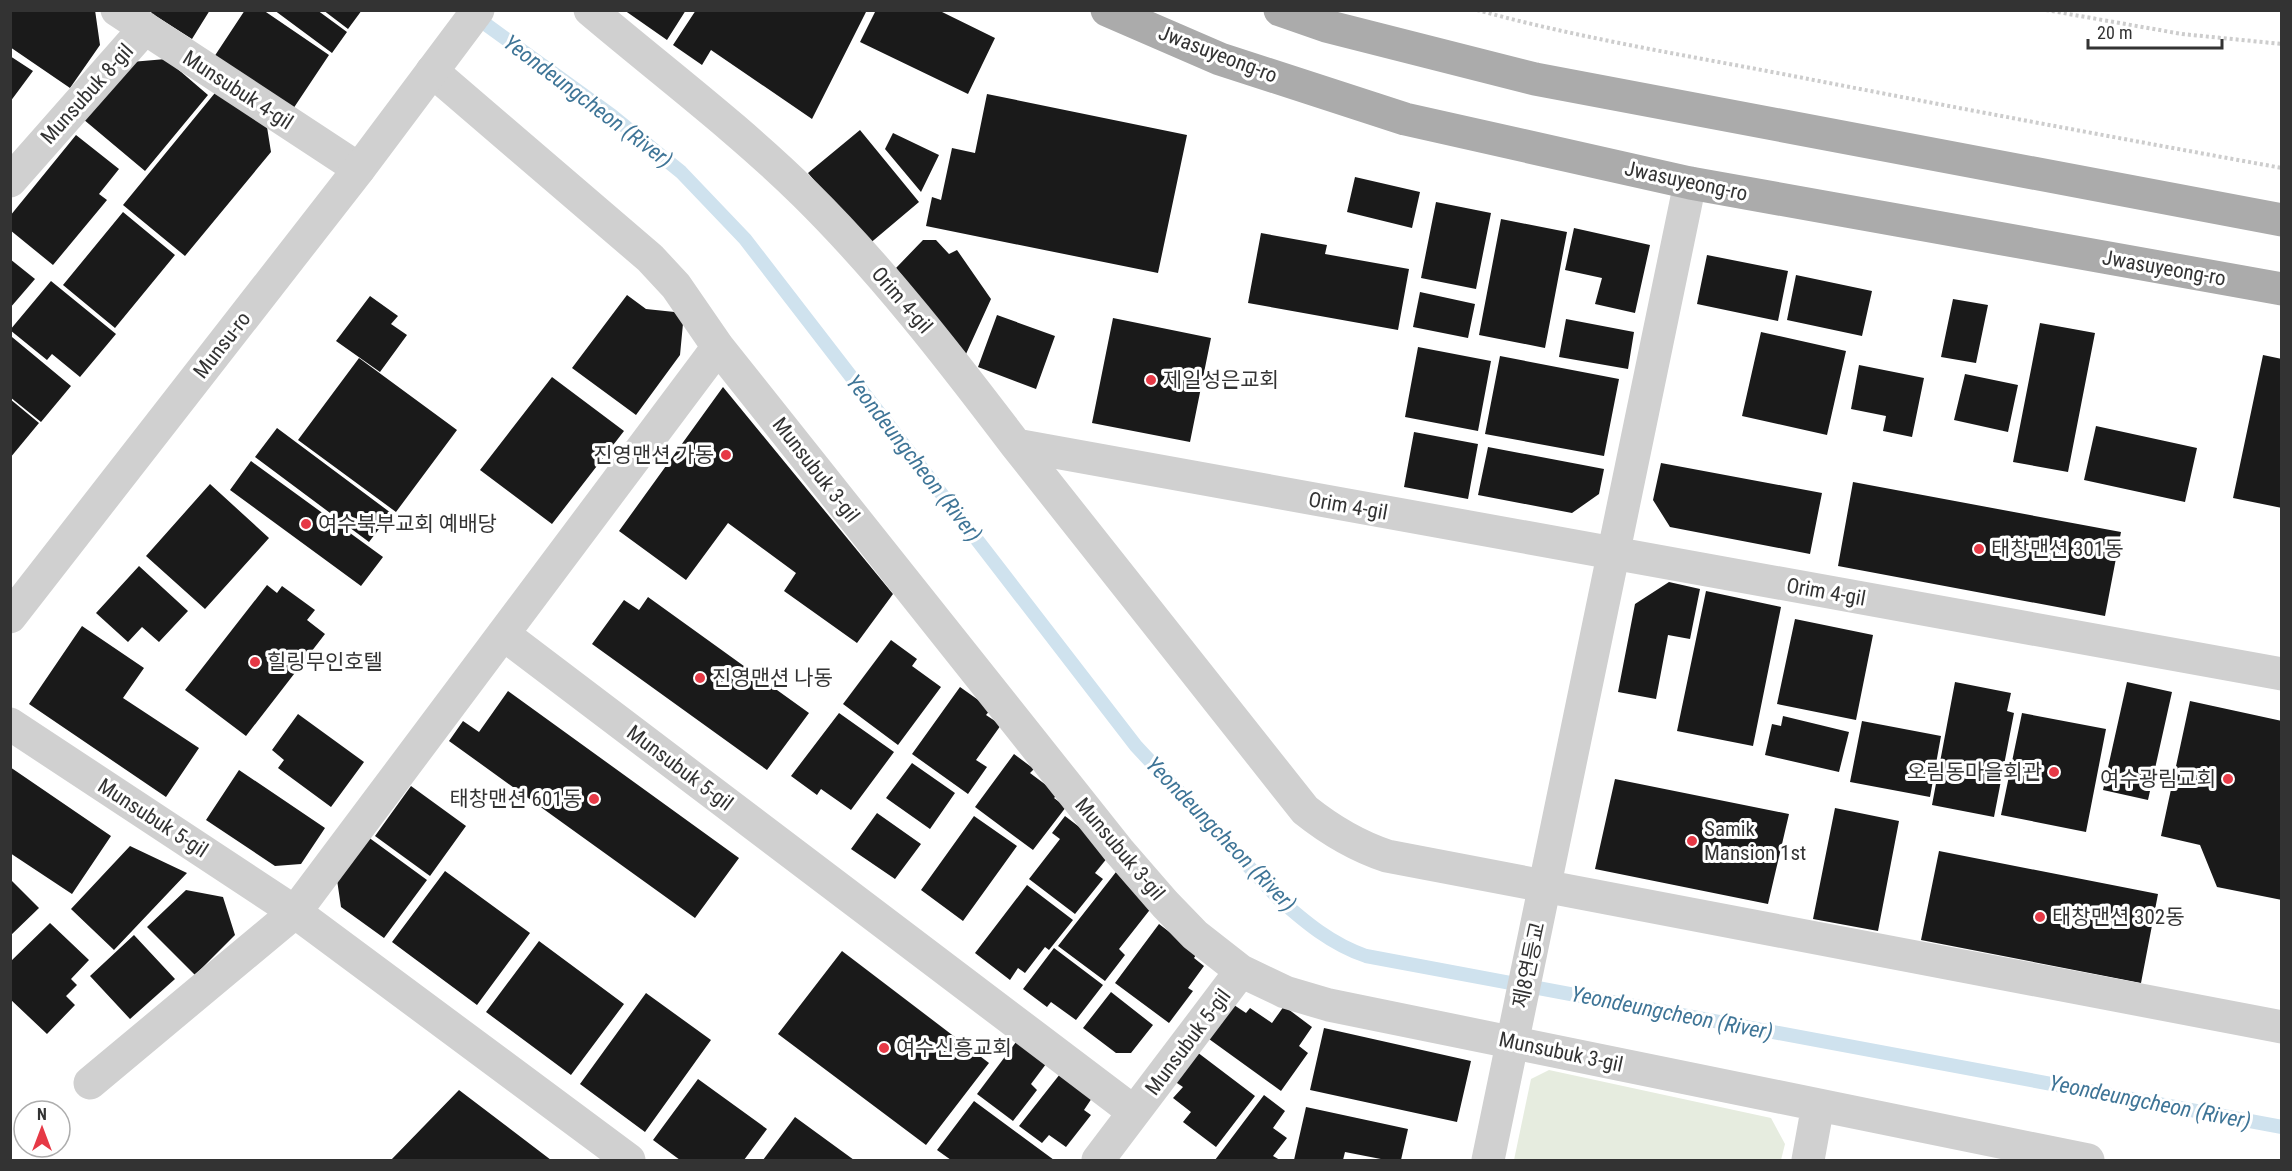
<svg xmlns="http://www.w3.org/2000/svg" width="2292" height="1171" viewBox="0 0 2292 1171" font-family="'Roboto Condensed','Noto Sans KR',sans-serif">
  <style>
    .green { fill: #e6ecdf }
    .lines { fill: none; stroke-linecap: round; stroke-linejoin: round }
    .stream { stroke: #cfe2ee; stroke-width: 14 }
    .building { fill: #1a1a1a }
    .path { stroke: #cdcdcd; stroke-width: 4; stroke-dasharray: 3 3; stroke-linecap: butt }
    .minor { stroke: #d0d0d0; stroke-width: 33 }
    .tertiary { stroke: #d0d0d0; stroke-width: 33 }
    .primary { stroke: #ababab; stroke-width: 33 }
    .poi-dot { fill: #e63946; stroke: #fff; stroke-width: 2 }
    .labels { text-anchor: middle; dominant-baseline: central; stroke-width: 6; stroke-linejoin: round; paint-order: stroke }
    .street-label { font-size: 21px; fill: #333; stroke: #fff }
    .poi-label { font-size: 21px; fill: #333; stroke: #fff; text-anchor: start }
    .water-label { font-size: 22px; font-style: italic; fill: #3f7597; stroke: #fff }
  </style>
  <rect width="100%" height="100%" fill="#fff"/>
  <path class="green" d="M1549 1070 1771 1118 1785 1144 1781 1160H1514L1531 1079Z"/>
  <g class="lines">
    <path class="stream" d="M473 15 611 115 681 172 745 239 1136 746 1278 898C1305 922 1331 944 1366 956L2282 1127"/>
  </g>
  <path class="building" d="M10 10H95L100 45 70 88 10 47Z
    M153 10H210L192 39 151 13Z
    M245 10H263L329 55 293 109 214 57Z
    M274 10H317L347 32 332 53Z
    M323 10H362L348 29Z
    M624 10H686L667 40Z
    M696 10H867L812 119 711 50 702 65 673 45Z
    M876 10H938L995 38 968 94 860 42Z
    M10 56 33 71 10 102Z
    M166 59 208 95 145 171 83 119 131 62Z
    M219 88 267 127 271 152 185 256 123 205Z
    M987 94 1187 135 1158 273 926 226 932 197 941 200 952 148 975 153Z
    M860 130 919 202 868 245 808 173Z
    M893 133 939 155 921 192 885 149Z
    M76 135 119 169 99 194 107 200 53 265 10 230V216Z
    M1355 177 1420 192 1412 228 1347 212Z
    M1436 202 1491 213 1476 289 1421 278Z
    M123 212 175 255 115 328 63 285Z
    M1501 219 1567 232 1545 348 1479 335Z
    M1574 228 1650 245 1635 313 1595 304 1602 278 1565 270Z
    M1261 233 1327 245 1325 254 1409 269 1398 330 1248 303Z
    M923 240H936L949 254 957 250 991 299 966 354 896 268Z
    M1707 255 1788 271 1778 321 1697 304Z
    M10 259 35 279 10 308Z
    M1796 275 1872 291 1862 336 1787 320Z
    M51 281 116 334 80 377 52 354 47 360 10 330Z
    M1420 292 1475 304 1468 338 1413 327Z
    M627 295 646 309 684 313 680 355 636 415 572 368Z
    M370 296 398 316 391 324 407 335 380 372 336 341Z
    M1953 299 1988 305 1976 363 1941 357Z
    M997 315 1055 336 1036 389 978 367Z
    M1113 318 1211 338 1190 442 1092 423Z
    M1566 319 1634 332 1628 369 1559 357Z
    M2040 323 2095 333 2068 472 2013 462Z
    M1761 332 1846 351 1827 435 1742 416Z
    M12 337 71 386 41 422 10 397Z
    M1418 347 1491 361 1478 431 1405 417Z
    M2263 355 2282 359V508L2233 498Z
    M1500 356 1619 379 1604 456 1485 434Z
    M359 358 457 430 396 512 298 440Z
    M1859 365 1924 378 1912 437 1883 431 1886 416 1851 409Z
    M1965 374 2018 385 2008 432 1954 420Z
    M552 377 624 431 552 524 480 470Z
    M723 387 893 594 857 643 784 591 796 573 728 523 686 580 619 531Z
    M10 399 39 423 10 458Z
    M2096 426 2197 448 2185 502 2084 480Z
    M277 428 391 513 369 542 255 457Z
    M1414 432 1478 444 1468 499 1404 487Z
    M1488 447 1604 469 1599 494 1572 513 1478 495Z
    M251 461 383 557 361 586 230 490Z
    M1661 463 1822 493 1810 554 1670 527 1653 500Z
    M1853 482 2121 532 2105 616 1838 566Z
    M210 484 269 538 205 609 146 556Z
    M139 566 188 611 159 642 142 627 128 642 96 613Z
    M1669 582 1700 589 1690 639 1668 635 1656 699 1618 692 1635 604Z
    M267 585 277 593 282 586 315 610 307 620 325 634 246 736 185 690Z
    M1706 591 1781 607 1753 746 1677 731Z
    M648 597 809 713 767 770 592 644 624 600 639 610Z
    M1795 619 1873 635 1856 720 1777 704Z
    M82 626 144 668 123 698 199 748 166 797 29 704Z
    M891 640 917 659 912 666 941 687 898 745 843 704Z
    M1955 682 2011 693 2007 711 2014 713 1994 817 1932 805Z
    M2127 682 2172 692 2148 800 2103 790Z
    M960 687 991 709 986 715 1001 725 976 760 987 767 968 794 912 754Z
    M508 691 739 858 695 918 449 741 463 721 479 732Z
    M2190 701 2282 721V900L2217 887 2200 845 2161 836Z
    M839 713 894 752 851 810 821 789 817 795 791 776Z
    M2022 713 2106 729 2086 832 2001 815Z
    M298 714 364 762 331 807 278 768 284 760 272 750Z
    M1783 716 1849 732 1839 772 1765 755 1772 724 1781 726Z
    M1862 721 1941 736 1930 797 1850 782Z
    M1014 754 1034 769 1030 773 1058 794 1054 798 1066 807 1033 850 975 807Z
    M912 763 955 793 930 829 886 798Z
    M10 767 111 836 72 894 10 853Z
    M239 770 325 828 301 864 275 866 206 820Z
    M1615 779 1789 814 1768 904 1595 869Z
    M411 786 466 826 430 876 375 836Z
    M1835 808 1899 821 1878 931 1813 919Z
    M877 813 921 844 895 879 851 849Z
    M974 816 1017 846 963 921 921 890Z
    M1065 816 1104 846 1108 857 1095 873 1103 879 1075 914 1029 879 1060 839 1052 833Z
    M364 834 427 880 384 938 341 907 336 873Z
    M130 846 187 873 114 950 71 909Z
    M1939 851 2158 894 2141 983 1921 940Z
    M445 871 530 933 477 1005 392 942Z
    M1116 872 1156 902 1119 949 1125 955 1105 981 1058 946Z
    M10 879 39 908 10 936Z
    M1027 885 1073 920 1049 950 1045 947 1025 973 1018 968 1010 980 975 953Z
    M186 890 223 897 235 935 195 975 147 927Z
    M50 923 89 960 71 979 77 985 66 996 75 1005 47 1034 10 999V962Z
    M1159 924 1197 953 1194 958 1204 966 1188 988 1193 991 1169 1023 1115 983Z
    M134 935 175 979 130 1019 90 976Z
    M539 941 624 1004 571 1075 486 1012Z
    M1054 948 1103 985 1076 1020 1051 1002 1047 1007 1023 989Z
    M842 951 989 1063 926 1145 778 1034Z
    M1111 992 1153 1025 1131 1053H1116L1083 1028Z
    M646 993 711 1040 645 1132 580 1084Z
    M1234 1005 1246 1013 1250 1008 1272 1023 1284 1006 1312 1027 1299 1046 1308 1053 1281 1091 1209 1039Z
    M1324 1028 1471 1061 1457 1122 1310 1090Z
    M1016 1042 1046 1064 1031 1084 1037 1090 1013 1121 977 1094Z
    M1197 1052 1255 1096 1216 1147 1183 1122 1191 1112 1173 1098 1183 1087 1174 1081Z
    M1060 1074 1092 1098 1084 1110 1091 1115 1066 1147 1049 1135 1042 1143 1019 1126Z
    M698 1079 767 1129 744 1160H680L653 1140Z
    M459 1090 551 1160H391Z
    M1264 1095 1285 1111 1273 1128 1287 1138 1273 1156 1280 1160H1215Z
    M974 1101 1054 1160H951L937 1150Z
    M1306 1107 1408 1129 1401 1160H1386L1345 1152 1343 1160H1294Z
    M795 1117 854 1160H763Z"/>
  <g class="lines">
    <path class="path" d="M1477 10C1579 38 1684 55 1788 75 1952 107 2117 138 2282 168
      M2046 10 2182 34 2282 44"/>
    <path class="minor" d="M117 10 359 169
      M590 10C662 71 738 128 805 194 883 271 950 358 1016 445L2282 674
      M432 71 650 258 676 286 718 347 1119 851 1165 904 1195 935 1241 971 1285 992 1329 1005 2088 1160
      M10 181 145 28
      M1016 445 1305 810C1330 830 1357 846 1387 856L2282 1027
      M503 634 1134 1112
      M10 724 295 912 629 1160
      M90 1083 295 912 718 347
      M1098 1160 1241 971
      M1488 1160 1690 183
      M1808 1160 1818 1105"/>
    <path class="tertiary" d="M10 617 359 169 478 10"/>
    <path class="primary" d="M1107 10 1220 59 1405 119 1690 183 2282 289
      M1280 10 1326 26 1535 79 2282 220"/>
  </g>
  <g class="poi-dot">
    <circle cx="1151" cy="380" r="6"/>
    <circle cx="726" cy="455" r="6"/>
    <circle cx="306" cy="524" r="6"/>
    <circle cx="1979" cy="549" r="6"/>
    <circle cx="255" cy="662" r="6"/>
    <circle cx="700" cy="678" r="6"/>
    <circle cx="2054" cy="772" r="6"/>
    <circle cx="2228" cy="779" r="6"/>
    <circle cx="594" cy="799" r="6"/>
    <circle cx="1692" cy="841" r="6"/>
    <circle cx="2040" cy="917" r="6"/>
    <circle cx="884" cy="1048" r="6"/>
  </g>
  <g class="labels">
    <g class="street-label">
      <text transform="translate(1218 54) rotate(21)">Jwasuyeong-ro</text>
      <text transform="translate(238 90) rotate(33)">Munsubuk 4-gil</text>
      <text transform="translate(87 94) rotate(-48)">Munsubuk 8-gil</text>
      <text transform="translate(1686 181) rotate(12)">Jwasuyeong-ro</text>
      <text transform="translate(2164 268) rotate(10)">Jwasuyeong-ro</text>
      <text transform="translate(902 300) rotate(49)">Orim 4-gil</text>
      <text transform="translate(222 345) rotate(-52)">Munsu-ro</text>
      <text transform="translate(816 470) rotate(52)">Munsubuk 3-gil</text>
      <text transform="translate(1348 506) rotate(10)">Orim 4-gil</text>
      <text transform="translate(1826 592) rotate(10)">Orim 4-gil</text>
      <text transform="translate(680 768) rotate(37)">Munsubuk 5-gil</text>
      <text transform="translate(153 818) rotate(33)">Munsubuk 5-gil</text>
      <text transform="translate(1120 849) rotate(50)">Munsubuk 3-gil</text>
      <text transform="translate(1529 965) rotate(-78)">제8연등교</text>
      <text transform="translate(1188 1042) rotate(-53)">Munsubuk 5-gil</text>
      <text transform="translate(1561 1052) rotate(12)">Munsubuk 3-gil</text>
    </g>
    <g class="poi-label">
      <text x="1163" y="380">제일성은교회</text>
      <text x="714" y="455" text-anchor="end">진영맨션 가동</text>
      <text x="318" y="524">여수북부교회 예배당</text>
      <text x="1991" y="549">태창맨션 301동</text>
      <text x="267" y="662">힐링무인호텔</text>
      <text x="712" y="678">진영맨션 나동</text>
      <text x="2042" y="772" text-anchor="end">오림동마을회관</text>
      <text x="2216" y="779" text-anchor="end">여수광림교회</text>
      <text x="582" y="799" text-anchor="end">태창맨션 601동</text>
      <text x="1704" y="829">Samik<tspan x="1704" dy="24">Mansion 1st</tspan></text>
      <text x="2052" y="917">태창맨션 302동</text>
      <text x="896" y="1048">여수신흥교회</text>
    </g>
    <g class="water-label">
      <text transform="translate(588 101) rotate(37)">Yeondeungcheon (River)</text>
      <text transform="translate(914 458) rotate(52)">Yeondeungcheon (River)</text>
      <text transform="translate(1221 834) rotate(46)">Yeondeungcheon (River)</text>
      <text transform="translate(1672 1013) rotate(11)">Yeondeungcheon (River)</text>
      <text transform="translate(2150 1102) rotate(11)">Yeondeungcheon (River)</text>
    </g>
  </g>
  <rect width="2292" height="1171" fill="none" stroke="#333333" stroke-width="24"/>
  <g transform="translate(42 1129)"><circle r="28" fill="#ffffff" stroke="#adadad" stroke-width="1.5"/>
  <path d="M0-4.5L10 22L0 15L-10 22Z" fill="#e63946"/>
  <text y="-9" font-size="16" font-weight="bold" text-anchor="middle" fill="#333333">N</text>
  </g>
  <path d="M2088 39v9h134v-9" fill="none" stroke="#333333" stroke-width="3"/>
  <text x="2097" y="39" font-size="18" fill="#333333" stroke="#ffffff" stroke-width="4.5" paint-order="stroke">20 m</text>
</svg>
